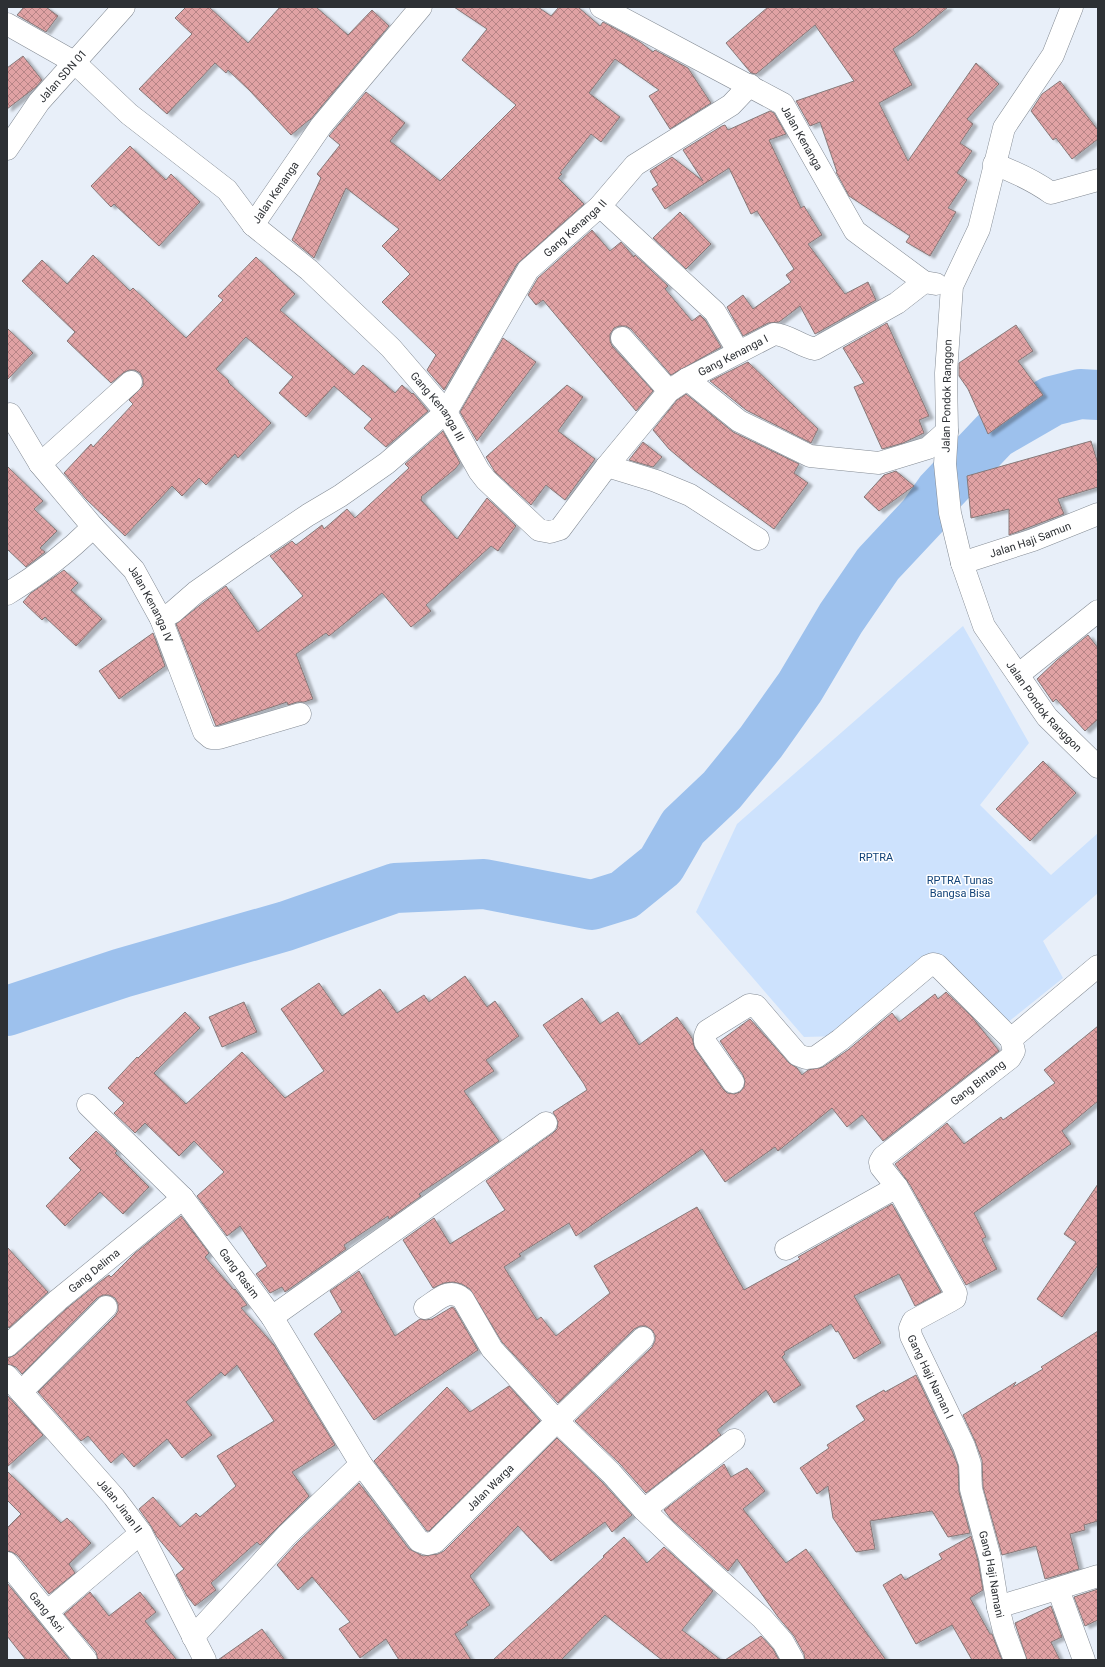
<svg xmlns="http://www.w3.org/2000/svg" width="1105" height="1667" viewBox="0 0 1105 1667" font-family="Roboto,sans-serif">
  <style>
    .park { fill: #cde2fd }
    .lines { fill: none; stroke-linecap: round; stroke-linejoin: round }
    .river { stroke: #9dc1ed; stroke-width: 50 }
    .building { fill: url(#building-cross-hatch); stroke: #867979; filter: url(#shadow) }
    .minor-casing { stroke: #848b94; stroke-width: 23 }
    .minor { stroke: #fff; stroke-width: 22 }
    .labels { text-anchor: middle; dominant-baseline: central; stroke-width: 3; stroke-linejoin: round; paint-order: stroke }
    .street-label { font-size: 11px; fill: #2d3034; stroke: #fff }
    .park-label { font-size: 11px; fill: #114277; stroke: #fff }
  </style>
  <defs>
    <pattern id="building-cross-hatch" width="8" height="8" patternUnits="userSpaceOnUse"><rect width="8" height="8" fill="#e0a2a4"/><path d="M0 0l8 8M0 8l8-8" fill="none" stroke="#b68486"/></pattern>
    <filter id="shadow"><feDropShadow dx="4.5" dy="2.5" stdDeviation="1" flood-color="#0004"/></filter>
  </defs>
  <rect width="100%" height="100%" fill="#e8eff9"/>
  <path class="park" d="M963 626 1029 743 980 805 1051 875 1098 833V893L1043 941 1063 978 1002 1027 933 958 841 1036 804 1037 696 912 737 824Z"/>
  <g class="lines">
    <path class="river" d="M7 1011 122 973 286 926 395 888 484 884 592 905 624 895 661 865 683 827 722 790 761 742 800 687 841 618 878 564 923 516 940 492 995 434 1052 401 1080 394 1098 395"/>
  </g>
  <path class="building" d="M24 7H46L58 16 46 32 17 15Z
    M186 7H209L248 43 280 7H316L348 35 372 10 389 26 310 120H309L291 135 250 91 228 70 226 73 215 63 167 114 139 89 192 34 175 18Z
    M454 7H538L551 16 559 7H578L600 26 603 22 640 42 653 52 655 50 688 68 711 103 670 129 649 96 659 90 615 59 589 93 620 117 601 142 591 134 560 173 562 174 558 178 584 204 517 264 444 390 427 370 436 355 382 302 410 274 382 246 399 229 346 188 314 258 292 240 321 178 317 174 340 145 329 136 366 92 405 123 390 141 440 181 516 105 462 60 487 29Z
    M768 7H948L914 35 893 49 912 85 879 103 908 161 976 63 999 84 967 119 973 124 960 143 972 151 957 173 967 180 948 208 956 212 930 256 906 242 910 236 849 196 836 172H837L820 122 810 126 796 101 854 81 815 25 756 74 751 73 726 43Z
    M23 56 42 80 36 87 7 109V68Z
    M1060 81 1098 130V139L1072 159 1056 138 1053 140 1031 111 1042 94Z
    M770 111 774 113 786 134 769 140 801 208 804 206 822 235 808 244 845 294 868 282 876 300 815 334 800 306 779 322 768 323 743 336 727 307 743 295 753 309 791 282 786 275 794 269 757 211 751 214 729 168 665 209 652 189 658 185 650 171 672 157 703 181 683 150 722 126 725 125 728 130Z
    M130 146 166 180 171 174 200 202 159 246 114 204 111 207 91 186Z
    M680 212 711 244 686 269 653 238Z
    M592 230 610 251 621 242 634 257 635 255 668 286 665 289 692 321 700 315 705 320 721 347 671 375 631 329 626 326H619L614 328 610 334V341L612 346 653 391 636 411 543 300 536 305 528 295 538 278Z
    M93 255 130 291 133 288 186 338 223 300 218 296 256 257 295 294 280 310 354 375 363 365 395 393 402 385 412 394 413 393 428 411 386 447 364 428 372 419 334 386 306 417 279 393 293 377 246 337 216 369 229 381 228 382 271 423 238 458 235 454 206 485 199 478 182 496 172 486 125 536 86 499 64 473 91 444 93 447 133 404 129 400 143 386V379L140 373 135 370H129L123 373 111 383 67 341 75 332 22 281 42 260 67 284Z
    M887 323 929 416 919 420 924 433 903 443 882 449 854 387 864 383 843 348Z
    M1016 325 1033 351 1018 361 1043 395 988 434 968 389 959 376V363Z
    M7 328 33 353 7 380Z
    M503 338 536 362 477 441 460 412Z
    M748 362 818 429 811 443 746 410 710 381Z
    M567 385 583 397 558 431 595 459 565 500 546 485 531 505 495 472 486 457Z
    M686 394 733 432 799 464 794 473 808 483 774 529 694 470 669 449 653 430 677 400Z
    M443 431 460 463 455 469 421 497 422 498 421 500 457 539 487 498 516 526 498 551 491 546 426 605 431 611 411 627 382 593 329 636 326 633 296 654 313 699 304 702H297L288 705 287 702 216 726 176 624 204 602 226 586 258 632 303 596 270 556 292 541 296 545 322 525 324 529 347 509 355 518 409 468 405 464Z
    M1091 441 1098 464V487L1058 499 1064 514 1009 535V509L971 518 967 476Z
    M643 442 662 457 653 467 629 460Z
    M7 466 43 501 34 509 57 531 40 548 45 552 26 567 7 549Z
    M896 471 914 486 879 511 864 497 884 475Z
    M64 570 78 583 71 590 102 619 76 646 45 617 42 620 23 602 31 593Z
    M153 633 165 666 119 699 99 671Z
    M1088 635 1098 648V719L1085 731 1056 699 1053 702 1037 679 1057 660Z
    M1043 761 1076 793 1030 841 996 809Z
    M465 976 487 1007 495 1001 519 1036 486 1060 494 1071 464 1091 499 1141 419 1194 421 1196 389 1219 388 1216 344 1245 346 1249 285 1292 282 1287 270 1293 256 1274 267 1266 240 1226 227 1236 197 1196 224 1172 194 1141 179 1156 145 1123 135 1133 114 1113 124 1103 108 1088 137 1057 138 1058 185 1012 200 1028 154 1073 186 1104 242 1052 285 1098 324 1071 281 1009 319 983 342 1016 380 989 397 1013 424 995 429 1002Z
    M946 992 972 1017 999 1051 883 1141 862 1115 847 1127 832 1108 778 1151 775 1147 725 1182 702 1149 576 1236 569 1223 519 1254 521 1256 504 1267 537 1320 541 1317 556 1336 610 1293 594 1266 697 1207 744 1290 800 1259 798 1257 892 1204 941 1292 915 1306 899 1274 854 1296 881 1343 854 1359 838 1331 836 1332 831 1324 784 1352 785 1354 782 1357 801 1385 774 1403 766 1390 717 1430 721 1435 646 1493 620 1464 575 1421 652 1347 655 1341V1335L652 1330 646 1326H640L634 1329 558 1403 502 1342 470 1289 462 1284 453 1282 444 1283 433 1288 403 1240 434 1218 450 1244 505 1210 486 1181 553 1133 557 1129 558 1122 553 1112 587 1090 584 1084 543 1025 582 998 600 1024 618 1012 639 1045 677 1017 692 1038 695 1049 723 1089 727 1093 734 1094 740 1092 744 1087 745 1081 743 1075 720 1041 750 1019 789 1063 797 1068 802 1075 808 1070 823 1067 848 1050 892 1013 899 1022 935 994 938 999Z
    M244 1002 257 1032 222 1047 209 1017Z
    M1098 1026V1101L1062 1131 1071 1144 974 1213 986 1237 982 1239 997 1269 966 1285 910 1185 895 1164 947 1123 964 1144 1001 1117 1003 1120 1055 1083 1044 1070Z
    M96 1131 117 1151 115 1153 149 1187 123 1214 100 1192 65 1226 46 1206 81 1170 69 1158Z
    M1098 1184V1265L1062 1317 1037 1299 1076 1242 1064 1234Z
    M181 1216 209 1253 205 1257 234 1290 235 1289 247 1305 241 1308 274 1345 335 1445 292 1472 309 1496 260 1545 257 1542 211 1583 216 1590 195 1606 187 1596 176 1575 184 1569 157 1537 151 1526 139 1509 153 1497 180 1527 196 1513 200 1517 236 1486 217 1456 274 1421 237 1365 225 1376 221 1372 186 1402 212 1435 182 1458 167 1439 134 1467 122 1453 111 1463 88 1436 81 1441 38 1392 115 1316 118 1311V1304L115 1298 109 1295H103L97 1298 22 1374 16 1367 7 1364V1358L15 1355 66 1309 97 1284 109 1275 111 1277 135 1253Z
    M7 1247 48 1292 9 1328 7 1325Z
    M359 1271 395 1336 420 1319 426 1320 432 1319 452 1307 454 1308 478 1350 374 1420 314 1334 342 1312 330 1291Z
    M1098 1331V1521L1084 1525 1085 1530 1070 1534 1079 1569 1045 1579 1036 1546 1002 1555 983 1487 982 1460 975 1441 963 1415 1016 1382 1013 1387 1043 1369 1041 1367Z
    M916 1375 952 1451 958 1466 959 1492 970 1533 948 1537 932 1511 870 1521 875 1549 856 1552 833 1518 828 1486 817 1494 800 1468 829 1448 827 1445 865 1420 856 1406 884 1390 885 1392Z
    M509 1386 540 1421 429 1531H427L374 1461 447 1387 470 1412Z
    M7 1395 43 1435 7 1467Z
    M557 1438 602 1482 632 1515 612 1532 605 1522 551 1561 518 1526 470 1576 490 1605 466 1622 468 1625 455 1634 471 1660H399L386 1639 360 1658 339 1629 350 1622 312 1577 298 1590 277 1565 296 1544 359 1483 409 1549 423 1556 438 1554 444 1551Z
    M724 1464 731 1477 747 1468 765 1491 743 1509 786 1563 806 1549 886 1660H805L804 1654 794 1636 778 1617 737 1559 728 1571 671 1519 664 1510Z
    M7 1471 61 1523 67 1518 91 1543 69 1564 75 1573 49 1594 17 1555 12 1552 7 1551V1528L21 1514 7 1500Z
    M971 1536 978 1561 983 1590 970 1598 990 1634H992L1002 1660H972L952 1625 916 1644 883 1585 901 1574 905 1580 942 1559 939 1554Z
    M624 1537 647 1563 664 1547 713 1591 682 1630 721 1660H662L605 1615 561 1660H493L604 1557 603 1556Z
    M7 1583 70 1660H26L7 1636Z
    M1098 1589V1620L1085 1626 1074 1597Z
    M90 1592 109 1616 140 1592 156 1612 145 1621 177 1660H98L96 1652 64 1614Z
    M1051 1606 1062 1637 1051 1642 1060 1660H1027L1015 1623Z
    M262 1629 285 1660H218Z
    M761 1636 773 1649 779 1660H725Z"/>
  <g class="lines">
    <g class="minor-casing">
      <g id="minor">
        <path id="s1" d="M601 7 783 104 855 231 924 282 936 284"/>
        <path id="s2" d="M1072 7 1053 55 1004 128 979 229 952 286 946 373 947 431 945 464 950 513 962 563 984 626 1047 717 1098 767"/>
        <path id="s3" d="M7 24 74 62 129 114 227 190 253 225 321 126 421 7"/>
        <path id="s4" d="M7 149 39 102 124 7"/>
        <path d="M994 164C1015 172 1033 180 1051 193L1098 180"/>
        <path d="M600 206 715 312 738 351"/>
        <path id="s5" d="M253 225 309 270 391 348 446 412 479 471 486 480 539 530 550 532 560 529 607 466 669 391 687 379 774 334C789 335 800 346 815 349L897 303 924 282"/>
        <path d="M622 338 669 391"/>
        <path d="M687 379 739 421 810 456 879 463 928 448 947 431"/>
        <path id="s6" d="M7 415 10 414 40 464 93 527 134 570 161 619 204 732 211 738H219L300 714"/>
        <path d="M40 464 131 382"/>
        <path d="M607 466 656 481 690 495 758 539"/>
        <path id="s7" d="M962 563 1033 540 1098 514"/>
        <path d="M7 594C38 575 67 553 93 527"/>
        <path id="s8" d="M161 619 173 612 196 592 246 557 308 515 340 496 387 463 446 412 528 270 600 206 635 165 731 105 750 85"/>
        <path d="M1018 675 1098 611"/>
        <path id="s9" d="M1011 1039 1014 1051 1010 1058 883 1157 880 1162 881 1167 897 1187 956 1293 955 1298 950 1301 913 1321 910 1328 911 1336 964 1446 970 1464 971 1489 990 1558 998 1607 1004 1631 1015 1660"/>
        <path d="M1011 1039 1098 966"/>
        <path d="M733 1082 705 1042V1036L707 1031 749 1005 756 1006 798 1055 806 1058 816 1057 840 1040 928 966 933 964 937 965 1011 1039"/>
        <path id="s10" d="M88 1105 183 1198 272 1317 361 1464"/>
        <path d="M786 1249 897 1187"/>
        <path d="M425 1308C438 1300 449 1287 463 1299L492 1349 557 1421 643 1338"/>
        <path d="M272 1317 546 1123"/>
        <path id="s11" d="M7 1346 58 1300 183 1198"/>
        <path id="s12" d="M7 1376 114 1497 141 1533 205 1660"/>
        <path d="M21 1392 106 1307"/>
        <path d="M644 1510 734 1440"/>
        <path id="s13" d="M7 1563 86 1660"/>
        <path d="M1058 1589 1084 1660"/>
        <path d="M998 1607 1098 1576"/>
        <path d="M47 1612 141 1533"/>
        <path id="s14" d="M193 1637 287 1535 361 1464 419 1541 427 1544 435 1542 557 1421 611 1473 644 1510 688 1552 762 1618 783 1642 793 1660"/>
      </g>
    </g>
    <use href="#minor" class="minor"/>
  </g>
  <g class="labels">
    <g class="street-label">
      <text stroke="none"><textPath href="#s4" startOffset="92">Jalan SDN 01</textPath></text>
      <text stroke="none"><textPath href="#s1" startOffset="245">Jalan Kenanga</textPath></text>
      <text stroke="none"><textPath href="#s3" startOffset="360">Jalan Kenanga</textPath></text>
      <text stroke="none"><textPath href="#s8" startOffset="580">Gang Kenanga II</textPath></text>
      <text stroke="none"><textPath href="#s5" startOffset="692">Gang Kenanga I</textPath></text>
      <text transform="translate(947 396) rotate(-89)">Jalan Pondok Ranggon</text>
      <text stroke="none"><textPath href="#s5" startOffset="260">Gang Kenanga III</textPath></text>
      <text stroke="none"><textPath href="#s7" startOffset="72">Jalan Haji Samun</textPath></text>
      <text stroke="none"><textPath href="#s6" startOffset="241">Jalan Kenanga IV</textPath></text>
      <text stroke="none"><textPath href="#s2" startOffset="753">Jalan Pondok Ranggon</textPath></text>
      <text transform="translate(978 1083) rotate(-38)">Gang Bintang</text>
      <text stroke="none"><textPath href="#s11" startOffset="115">Gang Delima</textPath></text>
      <text stroke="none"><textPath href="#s10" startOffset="227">Gang Rasim</textPath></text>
      <text stroke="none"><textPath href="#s9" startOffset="453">Gang Haji Naman I</textPath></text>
      <text stroke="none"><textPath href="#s14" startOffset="432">Jalan Warga</textPath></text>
      <text stroke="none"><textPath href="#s12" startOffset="172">Jalan Jinan II</textPath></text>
      <text stroke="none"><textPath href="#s9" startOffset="662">Gang Haji Namani</textPath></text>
      <text stroke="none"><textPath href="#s13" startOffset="63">Gang Asri</textPath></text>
    </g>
    <g class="park-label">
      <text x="876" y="857">RPTRA</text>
      <text x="960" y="880">RPTRA Tunas<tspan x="960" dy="13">Bangsa Bisa</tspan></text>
    </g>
  </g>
  <rect width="1105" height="1667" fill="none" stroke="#2d3034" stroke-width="16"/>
</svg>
